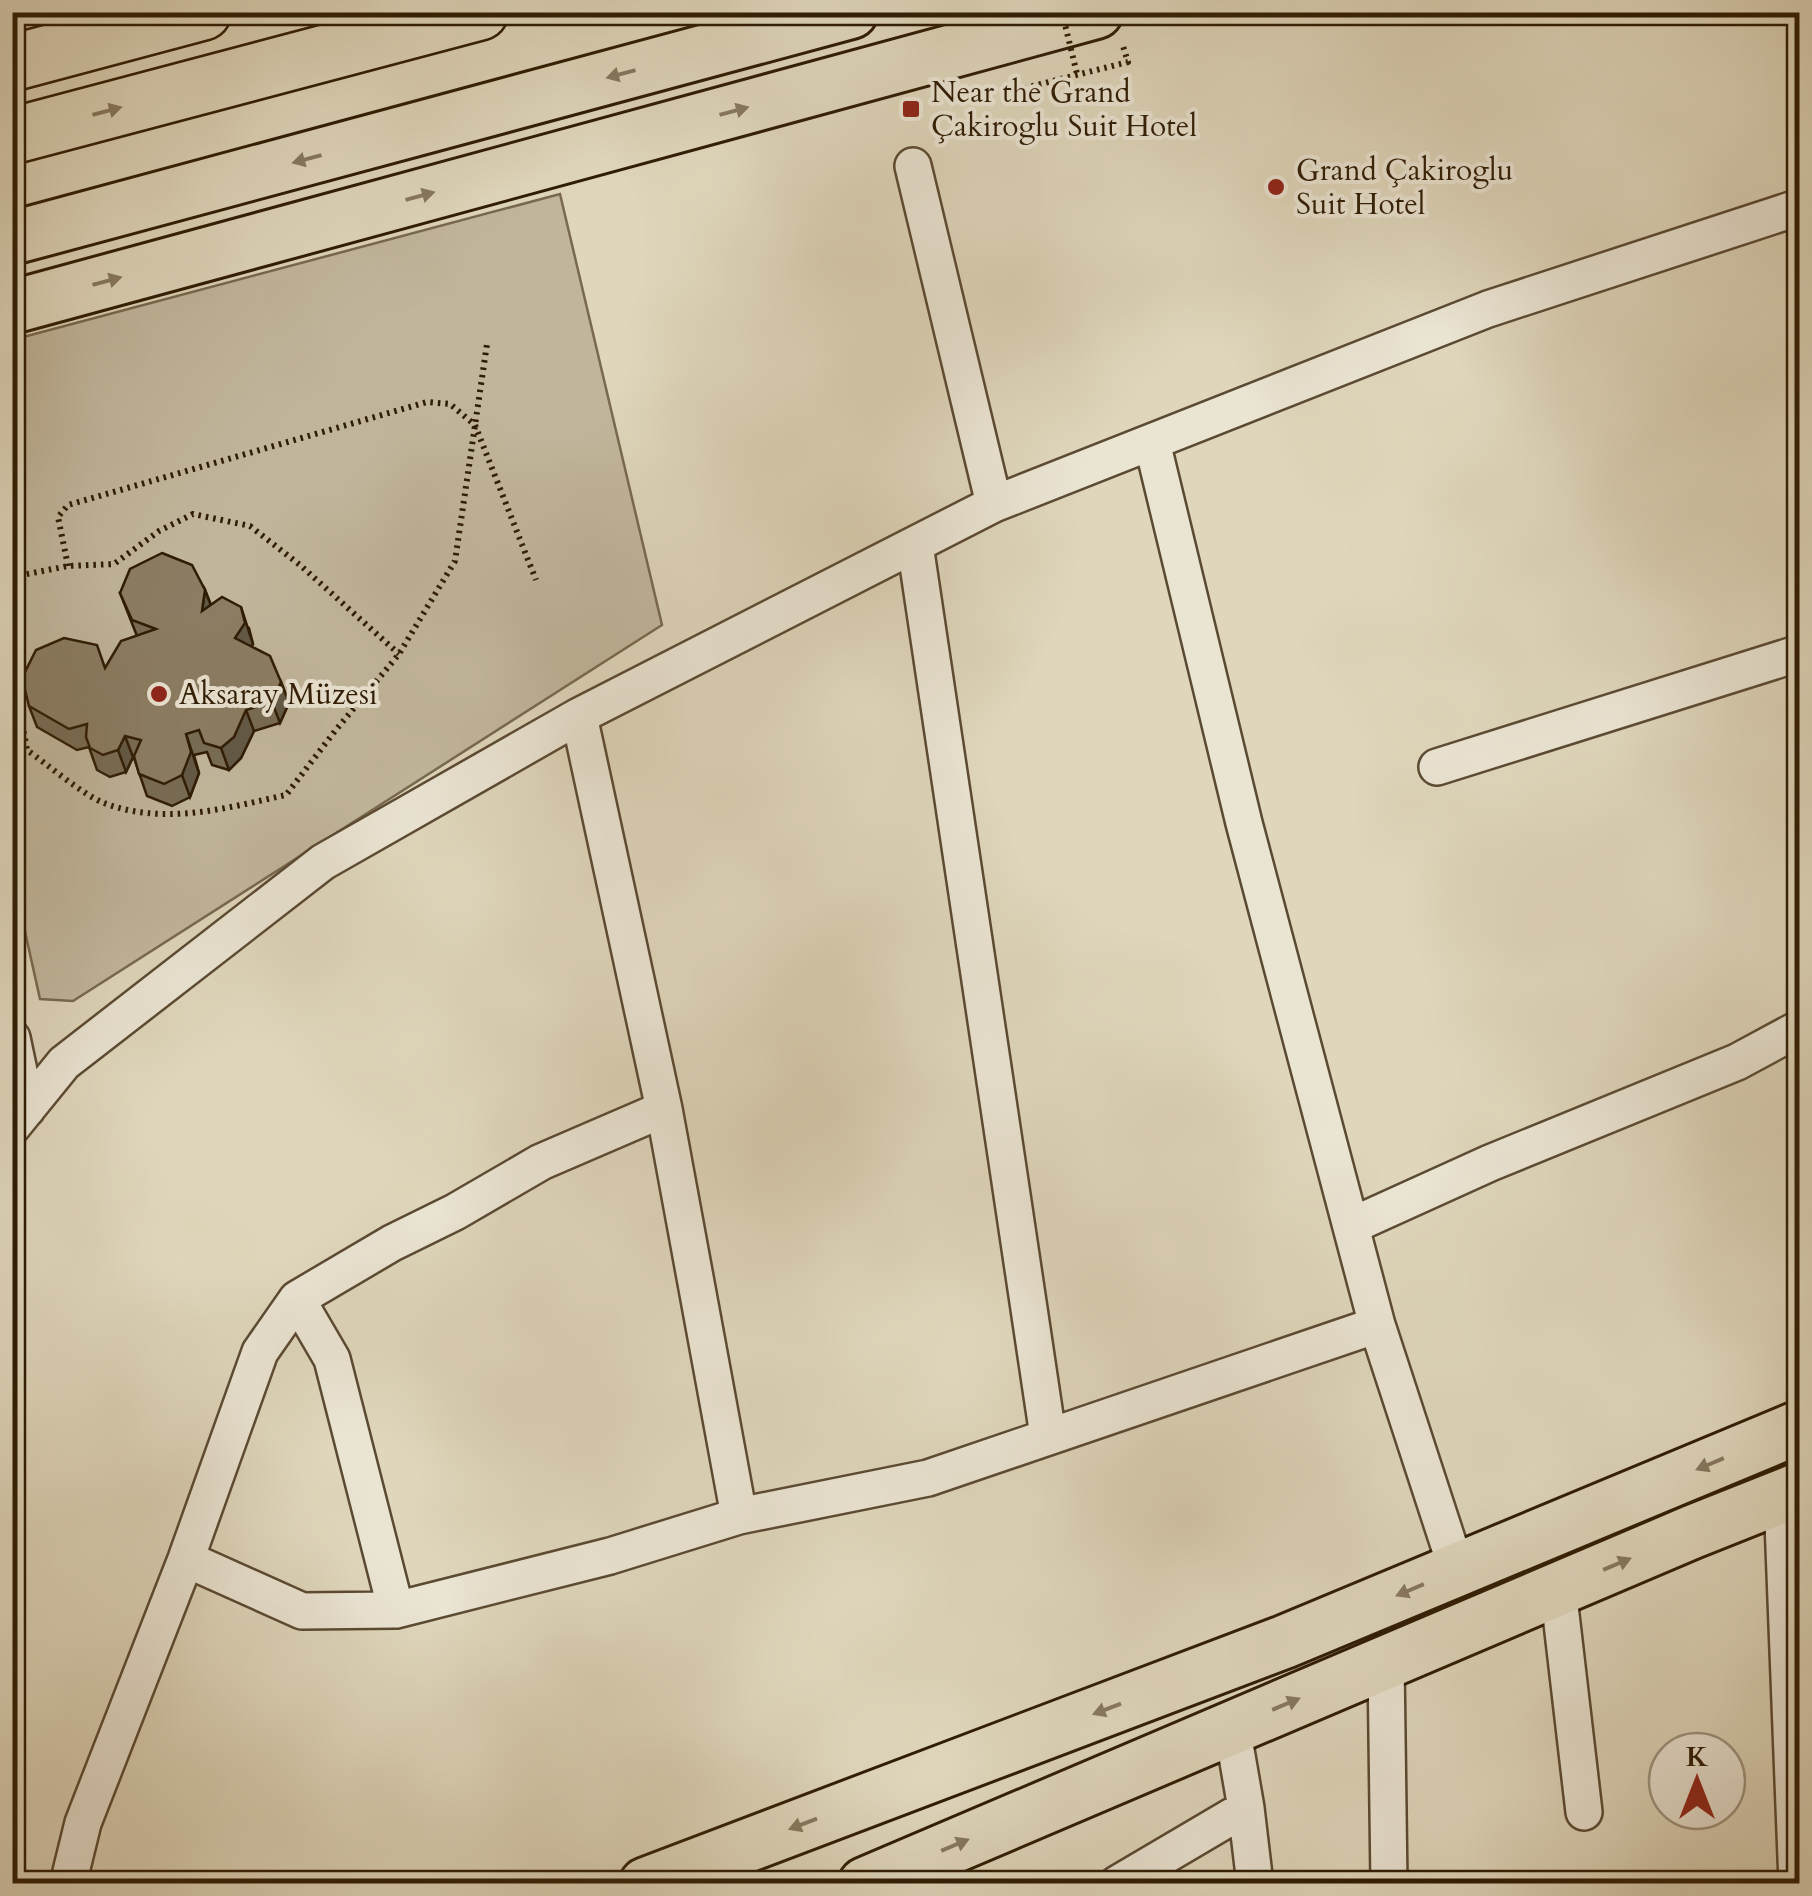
<svg xmlns="http://www.w3.org/2000/svg" width="1812" height="1896" viewBox="0 0 1812 1896" font-family="Cardo,serif">
  <style>
    .green { fill: #c1b69c; stroke: #786950; stroke-width: 2.5 }
    .lines { fill: none; stroke-linecap: round; stroke-linejoin: round }
    .street-casing { stroke: #5b4a32; stroke-width: 40 }
    .primary-casing { stroke: #2f1c04; stroke-width: 58 }
    .highway-casing { stroke: #2f1c04; stroke-width: 60 }
    .path { stroke: #2f1c04; stroke-width: 6; stroke-dasharray: 2.5 5; stroke-linecap: butt }
    .street { stroke: #eae4d3; stroke-width: 35 }
    .primary { stroke: #dfd6bb; stroke-width: 52 }
    .highway { stroke: #dfd6bb; stroke-width: 55 }
    .path-bridge { stroke: #2f1c04; stroke-width: 6; stroke-dasharray: 2.5 5; stroke-linecap: butt }
    .wall { fill: #786c55; stroke: #2f1c04; stroke-width: 2.5 }
    .shaded-wall { fill: #615845; stroke: #2f1c04; stroke-width: 2.5 }
    .building { fill: #8b7d63; stroke: #2f1c04; stroke-width: 2.5 }
    .oneway { fill: #877960 }
    .poi-dot { fill: #8f2418; stroke: #eae4d3; stroke-width: 4 }
    .labels { text-anchor: middle; dominant-baseline: central; stroke-width: 8; stroke-linejoin: round; paint-order: stroke }
    .poi-label { font-size: 30px; fill: #2f1c04; stroke: #eae4d3; text-anchor: start }
  </style>
  <rect width="100%" height="100%" fill="#dfd6bb"/>
  <filter id="stains"><feTurbulence type="fractalNoise" baseFrequency=".002" numOctaves="4"/><feColorMatrix values="0 0 0 0 .2 0 0 0 0 .09 0 0 0 0 .02 0 0 0 .5 -.17"/></filter>
  <radialGradient id="worn" r=".72"><stop offset=".6" stop-color="#630" stop-opacity="0"/><stop offset="1" stop-color="#630" stop-opacity=".3"/></radialGradient>
  <path class="green" d="M560 194 662 625 73 1001 40 999 12 873V340Z"/>
  <g class="lines">
    <g class="street-casing">
      <path id="street" d="M913 166 994 504
        M1152 442 1244 823 1377 1325 1457 1570
        M915 545 1048 1436
        M579 716 664 1109 739 1516
        M1437 767 1800 653
        M12 1038 27 1109
        M12 1127 64 1063 323 862 579 716 994 504 1488 309 1800 207
        M1351 1226 1490 1163 1737 1062 1800 1028
        M297 1299 332 1359 396 1610
        M1782 1496 1797 1884
        M186 1559 302 1611 396 1610 610 1556 739 1516 928 1478 1377 1325
        M1558 1589 1584 1812
        M1386 1662 1389 1884
        M1232 1727 1246 1808 1255 1884
        M68 1884 83 1823 186 1559 260 1352 297 1299 392 1243 455 1212 541 1162 664 1109
        M1117 1884 1246 1808"/>
    </g>
    <g class="primary-casing">
      <path id="primary" d="M12 238 851 12
        M12 307 1096 12
        M646 1884 1284 1642 1800 1427
        M865 1884 1692 1532 1800 1489"/>
    </g>
    <g class="highway-casing">
      <path id="highway" d="M12 63 203 12
        M12 136 480 12"/>
    </g>
    <path class="path" d="M1017 90 1128 62 1122 43
      M68 566 58 517 68 505 427 402 450 404 475 425 536 580
      M12 577 68 566 114 564 159 531 193 514 250 526 300 565 399 654
      M12 665 27 750C47 764 83 795 104 803 164 826 226 808 286 795L335 731 399 654 455 561 487 344"/>
    <use href="#street" class="street"/>
    <use href="#primary" class="primary"/>
    <use href="#highway" class="highway"/>
    <path class="path-bridge" d="M1062 12 1077 74"/>
  </g>
  <path class="wall" d="M205 590 211 605 249 628 253 644 251 646 281 682 289 703 280 723 254 731 241 758 229 770 212 765 207 752 194 755 199 773 190 797 172 806 147 796 134 758 133 757 126 772 110 777 97 770 89 747 77 750 37 727 29 706 105 668 137 636 120 593Z"/>
  <path class="shaded-wall" d="M205 590 213 611H202Z
    M241 607 253 644 242 660 235 638Z
    M281 682 289 703 280 723 272 702Z
    M246 710 254 731 241 758 229 770 221 748Z
    M186 734 199 773 190 797 182 775Z
    M125 736 133 757 126 772 118 750Z"/>
  <path class="building" d="M162 553 192 565 205 590 202 611 222 597 241 607 245 623 235 638 270 656 281 682 272 702 246 710 234 737 221 748 204 743 199 730 186 734 191 752 182 775 164 784 139 774 134 756 141 740 125 736 118 750 103 755 90 748 86 737 87 724 69 729 29 706 22 678 36 650 64 638 97 645 105 668 121 641 156 629 132 620 120 593 130 569Z"/>
  <defs><path id="oneway-solid" d="M-6-.8H1V-3.2L6.5 0L1 3.2V.8H-6Z" transform="scale(2.5)"/></defs>
  <g class="oneway">
    <use href="#oneway-solid" transform="translate(621 74) rotate(165)"/>
    <use href="#oneway-solid" transform="translate(107 111) rotate(-15)"/>
    <use href="#oneway-solid" transform="translate(734 111) rotate(-15)"/>
    <use href="#oneway-solid" transform="translate(307 159) rotate(165)"/>
    <use href="#oneway-solid" transform="translate(420 196) rotate(-15)"/>
    <use href="#oneway-solid" transform="translate(107 281) rotate(-15)"/>
    <use href="#oneway-solid" transform="translate(1710 1464) rotate(157)"/>
    <use href="#oneway-solid" transform="translate(1617 1564) rotate(-23)"/>
    <use href="#oneway-solid" transform="translate(1410 1590) rotate(157)"/>
    <use href="#oneway-solid" transform="translate(1286 1704) rotate(-23)"/>
    <use href="#oneway-solid" transform="translate(1107 1709) rotate(159)"/>
    <use href="#oneway-solid" transform="translate(803 1824) rotate(159)"/>
    <use href="#oneway-solid" transform="translate(955 1845) rotate(-23)"/>
  </g>
  <g class="poi-dot">
    <rect x="901" y="99" width="20" height="20" rx="5"/>
    <circle cx="1276" cy="187" r="10"/>
    <circle cx="159" cy="694" r="10"/>
  </g>
  <g class="labels">
    <g class="poi-label">
      <text x="931" y="92">Near the Grand<tspan x="931" dy="34">Çakiroglu Suit Hotel</tspan></text>
      <text x="1296" y="170">Grand Çakiroglu<tspan x="1296" dy="34">Suit Hotel</tspan></text>
      <text x="179" y="694">Aksaray Müzesi</text>
    </g>
  </g>
  <rect width="1812" height="1896" fill="none" stroke="#dfd6bb" stroke-width="50"/>
  <rect x="15" y="15" width="1782" height="1866" fill="none" stroke="#2f1c04" stroke-width="5"/>
  <rect x="25" y="25" width="1762" height="1846" fill="none" stroke="#2f1c04" stroke-width="2.5"/>
  <g transform="translate(1697 1781)"><circle r="48" fill="#eae4d3" stroke="#9f9480" stroke-width="2.5"/>
  <path d="M0-8L18 38L0 25L-18 38Z" fill="#8f2418"/>
  <text y="-15" font-size="28" font-weight="bold" text-anchor="middle" fill="#2f1c04">K</text>
  </g>
  <rect width="100%" height="100%" filter="url(#stains)"/>
  <rect width="100%" height="100%" fill="url(#worn)"/>
</svg>
